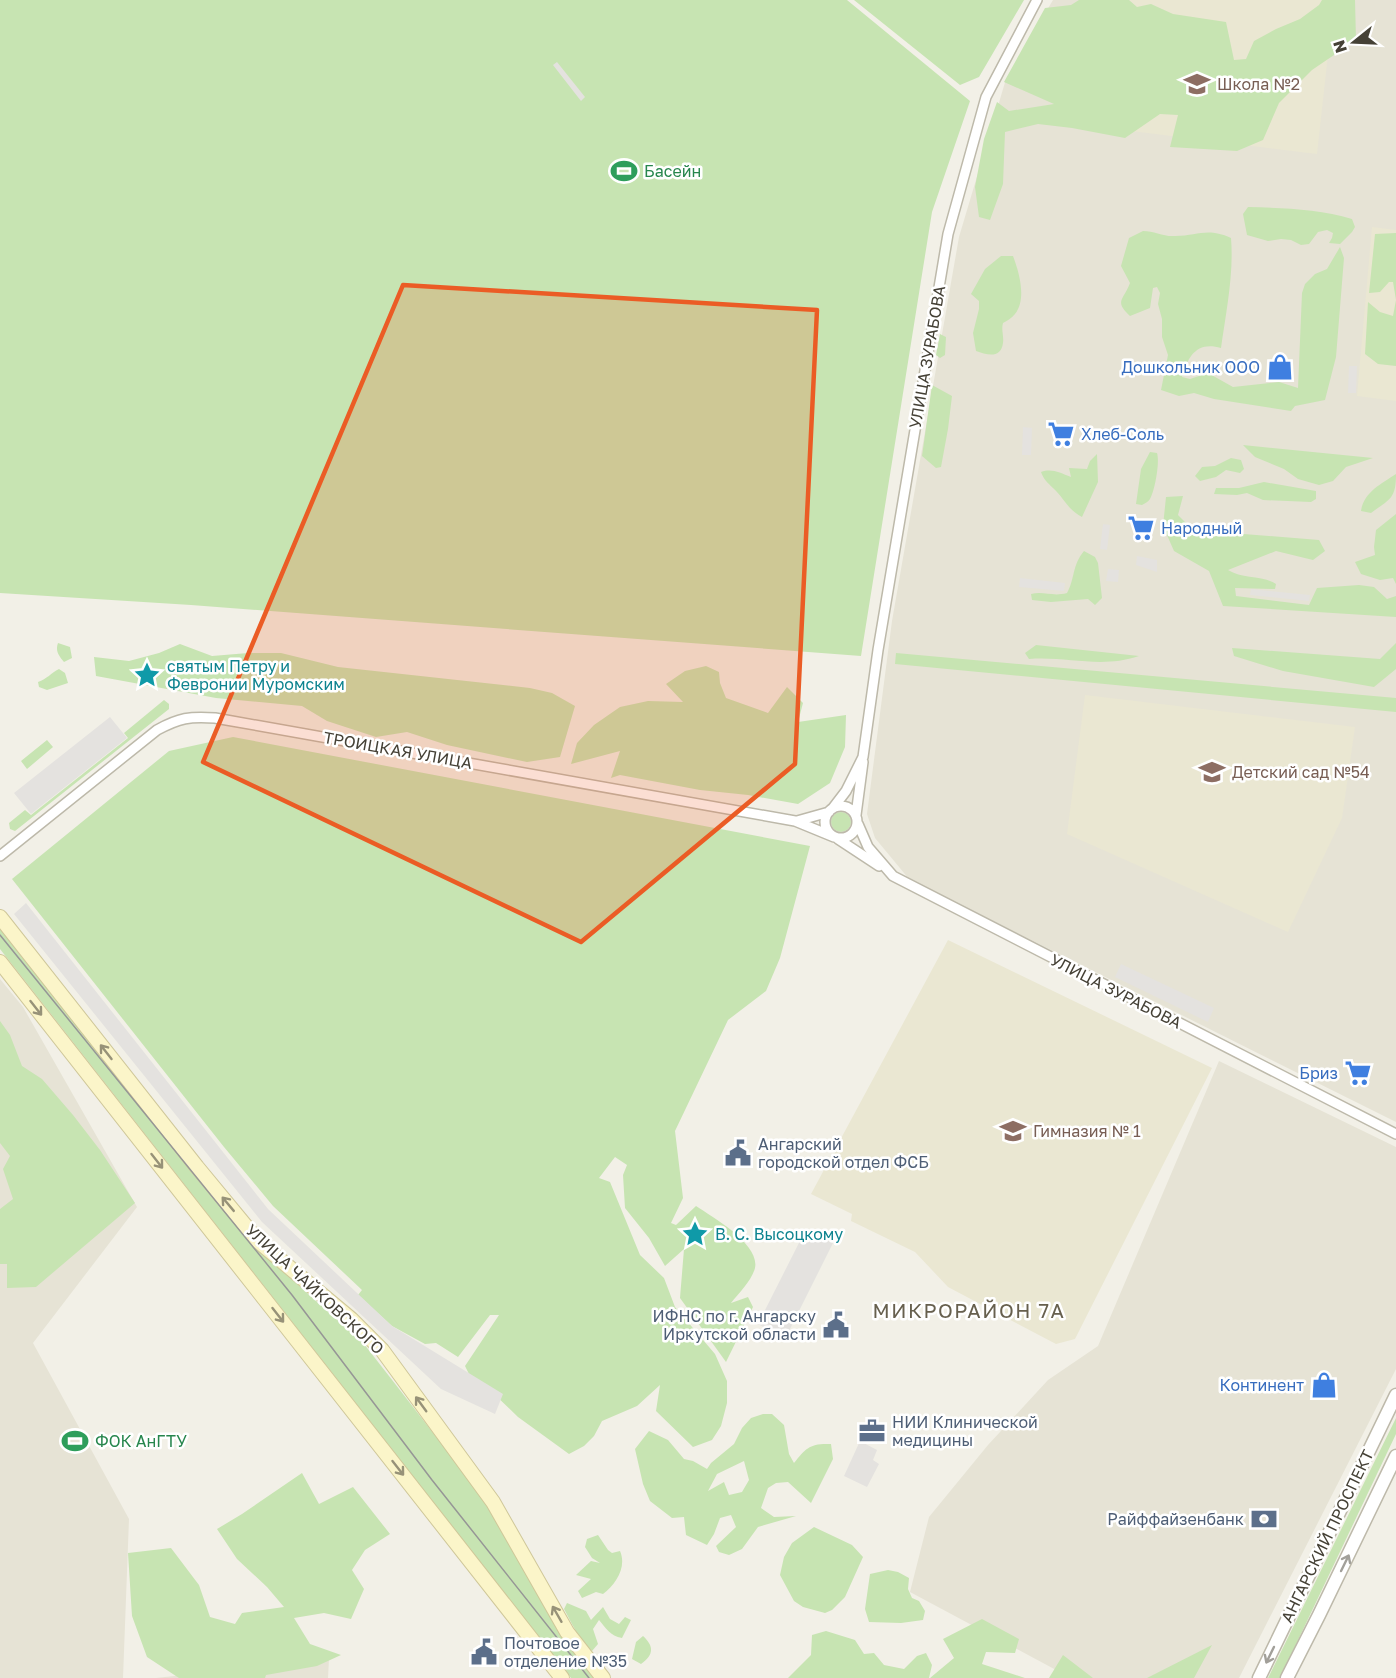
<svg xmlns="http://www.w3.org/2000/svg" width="1396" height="1678" viewBox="0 0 1396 1678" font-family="'Golos Text',sans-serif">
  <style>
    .residential { fill: #e6e3d5 }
    .education { fill: #eae7d2 }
    .green { fill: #c7e4b2; fill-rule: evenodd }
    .parking { fill: #e4e2df }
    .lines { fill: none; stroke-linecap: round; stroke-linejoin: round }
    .minor-casing { stroke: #bdb9aa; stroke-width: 12 }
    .tertiary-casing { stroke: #bdb9aa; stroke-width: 15 }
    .secondary-casing { stroke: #cfc799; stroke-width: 16 }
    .minor { stroke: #fff; stroke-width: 9 }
    .tertiary { stroke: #fff; stroke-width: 12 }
    .secondary { stroke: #fbf5c9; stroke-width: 14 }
    .tram { stroke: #969696; stroke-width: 1.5 }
    .oneway { stroke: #979278 }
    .oneway2 { stroke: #a2a09a }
    .marked { fill: #eb5c25; fill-opacity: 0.2; stroke: #eb5c25; stroke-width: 4.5; stroke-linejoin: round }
    .labels { text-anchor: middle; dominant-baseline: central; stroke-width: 5; stroke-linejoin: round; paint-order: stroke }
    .education-label { font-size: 16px; fill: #785e54; stroke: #fff; text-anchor: start }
    .leisure-label { font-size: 16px; fill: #27864d; stroke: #fff; text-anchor: start }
    .street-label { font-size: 16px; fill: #454136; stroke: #fff }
    .shop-label { font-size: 16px; fill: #366cbe; stroke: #fff; text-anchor: end }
    .culture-label { font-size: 16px; fill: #0d838f; stroke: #fff; text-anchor: start }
    .service-label { font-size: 16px; fill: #4e5e75; stroke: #fff; text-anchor: start }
    .quarter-label { font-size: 20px; letter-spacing: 1.5px; fill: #67604e; stroke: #fff }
  </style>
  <rect width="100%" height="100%" fill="#f2f0e7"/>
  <path class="residential" d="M1053 0H1396V1122L909 879 875 838 867 814 892 621 959 237 1006 79Z
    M0 979 23 1007 137 1207 33 1343 129 1519 123 1678H0Z
    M1219 1061 1396 1147V1369L1239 1678H1071L910 1592 929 1517 988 1445 1048 1380 1098 1346Z
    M329 1659 328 1678H156Z"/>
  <path class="education" d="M1089 0H1334L1317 154 1067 123Z
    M1372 227 1396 230V401L1357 396Z
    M1085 695 1355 727 1342 818 1288 932 1067 834Z
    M948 940 1212 1068 1075 1339 1056 1344 948 1287 915 1252 851 1221 852 1214 811 1194Z"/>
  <path class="green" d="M0 0H847L970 101 932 212 861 656 191 605 0 593Z
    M854 0H1024L979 77 960 85Z
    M1079 0H1129L1137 7 1151 4 1173 14 1226 22 1234 60 1246 59 1254 41 1276 29 1300 19 1319 5 1322 0H1355L1356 40 1312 70 1279 103 1263 140 1237 151 1170 147 1178 115 1160 114 1125 138 1072 128 1038 124 1005 132 1003 184 990 220 979 217 975 187 984 139 997 102 1009 111 1054 104 1004 82 1045 8 1071 5Z
    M1248 207C1282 208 1319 209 1352 219L1355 227 1352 232 1340 244 1329 243 1332 238 1333 233 1327 230 1318 232 1309 244 1301 245 1291 240 1281 239 1268 241 1247 235 1243 214Z
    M1143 231C1154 231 1164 237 1175 236 1198 236 1207 227 1231 238 1234 274 1226 312 1221 348 1197 341 1188 356 1182 377L1190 379 1208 373 1233 387 1279 382 1298 388 1302 293 1305 284 1315 274 1327 269 1340 247 1344 258 1336 357 1325 400 1295 406 1291 411 1214 399 1194 393 1179 396 1161 390 1168 355 1162 337V319L1158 304 1160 293 1157 287 1153 288 1150 308 1130 316C1114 301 1123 301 1130 283L1121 266 1129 238Z
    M1396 233V366L1378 364 1365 354 1368 302 1380 312 1393 316 1396 300 1393 282H1389L1380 292 1369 293 1375 234Z
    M1001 256H1013C1019 272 1027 299 1015 314 1012 318 1007 321 1003 323 1001 330 1004 336 1003 343 1001 359 987 355 976 351L973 333 979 309V301L971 294 985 269Z
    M940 334 946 337 945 355 940 358 936 355Z
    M932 385 952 396 948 429 941 467 936 468 922 456Z
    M1243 445 1373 458 1346 467 1333 481 1319 485 1298 479 1284 469 1255 457Z
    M1150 452 1157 453C1160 462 1155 490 1150 499 1148 502 1145 503 1142 505L1136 504 1141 469Z
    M1097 454 1098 482 1082 517C1068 510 1064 498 1053 488 1047 482 1044 480 1041 472 1052 468 1060 473 1071 477L1069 468 1087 469 1090 461Z
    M1231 458 1241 460 1244 469 1240 473 1226 470 1216 477 1200 481 1195 476 1202 467 1215 466Z
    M1396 474C1396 499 1390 499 1371 513L1361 511C1364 492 1381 484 1396 474Z
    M1264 482 1316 491V499L1311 502 1263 500 1247 493 1237 495 1214 494 1216 488H1239Z
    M1183 496 1178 515 1193 530 1319 540 1325 551 1313 560 1276 551 1228 570C1242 579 1262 575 1276 584L1275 589 1235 588 1236 596 1309 605 1317 588 1359 585 1374 587 1387 599 1396 596V617L1223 606 1209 571 1174 551 1163 526 1166 497Z
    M1396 514V584L1393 578 1380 580 1361 574 1355 562 1375 555 1374 547 1376 530Z
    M1084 551 1095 557 1098 563 1102 598 1095 605 1088 599 1051 602 1032 600 1031 594C1044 591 1053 597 1067 593 1075 579 1072 565 1084 551Z
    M58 643 70 647 72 658 64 662C59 656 55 651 58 643Z
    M1396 643V669L1374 687 1283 671 1234 656 1232 648 1380 659Z
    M180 644 212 656 248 653H281L338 667 530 688 552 693 575 706 560 757 527 762 447 745 407 732 376 737 327 721 302 706 216 698 96 676 94 657 129 661 159 653Z
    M1036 645 1139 656C1101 669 1067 656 1029 659L1025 653Z
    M896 653 1396 698V712L895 664Z
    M706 666 719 672 720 683 726 698 768 713 787 687 803 703 798 722 846 715 845 747 830 783 798 804 748 795 700 790 620 775 611 778 620 751 571 764 577 743 594 725 620 707 648 701 683 702 666 684 685 671Z
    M59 669 65 673 68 683 47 690 39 687 38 682C47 679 51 673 59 669Z
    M164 700 169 704V709L15 831 10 829 9 823 25 810 31 815 128 738 124 733Z
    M233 737 810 846 780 958 766 991 728 1020 675 1131 683 1198 671 1223 676 1225 696 1206C714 1218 760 1244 755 1268 752 1280 739 1293 731 1303L748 1297 753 1307 726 1362 680 1298 684 1249 665 1266 649 1238 625 1208 623 1175 627 1165 615 1157 599 1178 610 1182 640 1255 664 1278 675 1307 715 1354 727 1381V1403L721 1426 712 1440 693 1447 656 1411 660 1385 637 1406 602 1421 594 1436 584 1446 569 1454 518 1417 491 1391 471 1378 465 1366 499 1315H490L458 1357 436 1343 425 1344 392 1326 358 1295 362 1290 273 1206 224 1147 12 879 169 751Z
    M47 740 53 747 27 769 21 761Z
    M831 822a10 10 0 1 1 20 0a10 10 0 1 1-20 0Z
    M0 926 256 1247 364 1344 396 1385 468 1478 516 1547 563 1639 594 1678H571L0 949Z
    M0 1021 10 1035 22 1066 42 1079 73 1115 100 1150 135 1203 36 1287 7 1288V1264H0V1209L13 1199 3 1169 10 1156 0 1143Z
    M763 1414H772L784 1425 789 1454 794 1463C806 1448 810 1443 831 1444L833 1459 811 1503 788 1482 776 1483 768 1488 761 1508 774 1517 796 1516 758 1527 742 1549 729 1555 719 1552 716 1546 736 1527 731 1515 720 1518 714 1534 707 1545 686 1535 684 1517 672 1518 650 1501 643 1484 635 1449 649 1431 668 1440 684 1459 693 1461 707 1469 711 1463 734 1444 742 1428 751 1418ZM744 1461 749 1480 742 1492 729 1495 724 1482 708 1491 717 1474Z
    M1396 1418V1434L1280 1678H1268Z
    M302 1473 319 1504 353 1487 390 1534 365 1550 352 1570 364 1589 351 1619 324 1613 294 1618 310 1644 341 1655 317 1666 266 1675 265 1678H179L147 1657 132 1616 128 1553 171 1548 199 1585 210 1617 235 1624 242 1613 284 1607 267 1587 237 1559 217 1529 242 1514Z
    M814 1527 852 1545 863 1557 845 1597 832 1610 825 1613 803 1607 794 1601 780 1575 784 1557 792 1543Z
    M598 1535 608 1550 612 1553 620 1551C627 1567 616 1584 603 1594L596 1592 582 1598 578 1591 591 1579 576 1575 591 1561 600 1563 592 1558 585 1547 587 1539Z
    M888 1570 898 1572 909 1578 908 1589 912 1598 919 1601 925 1611 923 1620 901 1623 869 1622 865 1609 870 1574Z
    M567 1603 586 1611 591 1620 603 1607 610 1619 619 1624 625 1617 631 1620 622 1638C610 1636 606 1628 599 1620L593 1629 598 1644 592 1651C579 1639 572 1624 564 1609Z
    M982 1619 1019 1639 1015 1653 986 1652 982 1664 1025 1678H930L954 1658 943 1639Z
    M826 1631 855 1640 864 1654 874 1653 884 1665 904 1669 917 1656 926 1653 932 1665 929 1678H788L811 1655 812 1635Z
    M643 1636C655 1647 653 1655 641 1664L632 1659 636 1642Z
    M1212 1645 1194 1678H1147Z
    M1063 1655 1093 1678H1049Z"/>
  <path class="parking" d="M557 62 585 97 581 101 553 65Z
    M1349 366H1357L1356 393H1348Z
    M1023 427 1032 428 1031 455H1022Z
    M1103 524 1110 525 1107 550 1100 549Z
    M1137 556 1157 560V572L1136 565Z
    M1108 569 1119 570 1118 582 1106 581Z
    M1020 578 1065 583 1064 591 1019 587Z
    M1251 589 1310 595 1309 601 1250 595Z
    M110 717 127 738 31 814 14 793Z
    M26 903 268 1209 392 1326 503 1394 495 1414 441 1389 262 1222 14 914Z
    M1121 964 1214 1008 1208 1022 1115 977Z
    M806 1229 833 1243 785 1339 758 1324Z
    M860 1441 877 1450 873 1460 879 1464 867 1487 844 1476Z"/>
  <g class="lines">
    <g class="minor-casing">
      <path id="minor" d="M825 822a16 16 0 1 1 32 0a16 16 0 1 1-32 0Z
        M833 808 846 791 863 757 878 650 948 234 986 97 1037 0
        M856 815 863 762
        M797 821 829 812
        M858 824 868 847 893 876 1396 1134
        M838 839 879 866
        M0 856 157 730C179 718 190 716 215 718L795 821 834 837"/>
    </g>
    <g class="tertiary-casing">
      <path id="tertiary" d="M1259 1678 1396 1395
        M1287 1678 1319 1615 1396 1456"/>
    </g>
    <g class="secondary-casing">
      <path id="secondary" d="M0 917 197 1167 259 1242 351 1319 382 1350 493 1502 567 1632 603 1678
        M0 962 562 1678"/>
    </g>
    <use href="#minor" class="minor"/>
    <use href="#tertiary" class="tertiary"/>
    <use href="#secondary" class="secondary"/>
    <path class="tram" d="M0 935 292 1295 432 1480 589 1678"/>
  </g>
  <defs><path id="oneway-shaft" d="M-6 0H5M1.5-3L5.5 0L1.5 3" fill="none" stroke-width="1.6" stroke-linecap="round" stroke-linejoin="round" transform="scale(1.5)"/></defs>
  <g class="oneway">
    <use href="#oneway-shaft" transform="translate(36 1008) rotate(52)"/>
    <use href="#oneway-shaft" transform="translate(106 1052) rotate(-128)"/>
    <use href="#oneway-shaft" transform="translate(157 1161) rotate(52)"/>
    <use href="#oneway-shaft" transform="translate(228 1204) rotate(-130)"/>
    <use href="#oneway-shaft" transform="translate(278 1315) rotate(52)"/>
    <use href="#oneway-shaft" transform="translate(421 1404) rotate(-126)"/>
    <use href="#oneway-shaft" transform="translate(398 1468) rotate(52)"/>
    <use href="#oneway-shaft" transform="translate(557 1614) rotate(-120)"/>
  </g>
  <g class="oneway2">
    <use href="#oneway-shaft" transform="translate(1345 1563) rotate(-64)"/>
    <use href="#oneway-shaft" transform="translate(1270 1655) rotate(116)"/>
  </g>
  <path class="marked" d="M403 285 817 310 795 764 581 942 203 762Z"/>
  <defs>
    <g id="school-bare" transform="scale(2.07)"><path d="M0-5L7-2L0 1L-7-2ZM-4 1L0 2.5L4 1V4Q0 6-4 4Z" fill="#8d6e63" stroke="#fff" stroke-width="2.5" paint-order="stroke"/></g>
    <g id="stadium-bare" transform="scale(2.07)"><path d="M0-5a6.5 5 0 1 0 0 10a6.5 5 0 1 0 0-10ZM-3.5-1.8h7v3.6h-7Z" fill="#2e9e5b" stroke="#fff" stroke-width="2.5" paint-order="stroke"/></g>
    <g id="shop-bare" transform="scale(2.07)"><path d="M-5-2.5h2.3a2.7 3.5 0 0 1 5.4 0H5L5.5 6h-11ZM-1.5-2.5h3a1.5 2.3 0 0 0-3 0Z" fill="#3f7fe0" stroke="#fff" stroke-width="2.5" paint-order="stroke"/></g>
    <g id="supermarket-bare" transform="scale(2.07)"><path d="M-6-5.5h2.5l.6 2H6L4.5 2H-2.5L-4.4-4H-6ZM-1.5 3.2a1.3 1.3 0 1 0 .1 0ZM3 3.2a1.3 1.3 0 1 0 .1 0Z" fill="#3f7fe0" stroke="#fff" stroke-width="2.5" paint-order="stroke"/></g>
    <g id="sight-bare" transform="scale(2.07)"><path d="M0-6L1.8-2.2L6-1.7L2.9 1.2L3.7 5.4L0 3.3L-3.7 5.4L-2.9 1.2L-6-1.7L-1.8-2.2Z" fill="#0f9aa8" stroke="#fff" stroke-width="2.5" paint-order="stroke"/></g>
    <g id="civic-bare" transform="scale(2.07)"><path d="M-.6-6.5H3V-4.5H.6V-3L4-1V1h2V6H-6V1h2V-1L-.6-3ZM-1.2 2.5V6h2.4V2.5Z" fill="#5c6f8a" stroke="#fff" stroke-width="2.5" paint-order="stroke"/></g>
    <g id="office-bare" transform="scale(2.07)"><path d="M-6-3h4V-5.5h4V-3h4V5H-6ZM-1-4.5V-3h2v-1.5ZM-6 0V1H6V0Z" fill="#5c6f8a" stroke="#fff" stroke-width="2.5" paint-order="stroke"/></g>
    <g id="bank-bare" transform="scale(2.07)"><path d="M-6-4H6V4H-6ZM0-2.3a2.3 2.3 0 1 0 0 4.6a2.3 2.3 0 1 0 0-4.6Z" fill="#5c6f8a" stroke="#fff" stroke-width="2.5" paint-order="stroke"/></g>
  </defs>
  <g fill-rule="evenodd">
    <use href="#school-bare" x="1197" y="84"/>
    <use href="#stadium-bare" x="624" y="171"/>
    <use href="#shop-bare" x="1280" y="367"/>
    <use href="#supermarket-bare" x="1061" y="434"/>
    <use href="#supermarket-bare" x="1141" y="528"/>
    <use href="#sight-bare" x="147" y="675"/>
    <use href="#school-bare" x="1212" y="772"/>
    <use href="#supermarket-bare" x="1358" y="1073"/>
    <use href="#school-bare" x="1013" y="1131"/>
    <use href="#civic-bare" x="738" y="1153"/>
    <use href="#sight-bare" x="695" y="1234"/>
    <use href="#civic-bare" x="836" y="1325"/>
    <use href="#shop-bare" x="1324" y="1385"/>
    <use href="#office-bare" x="872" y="1431"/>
    <use href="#stadium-bare" x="75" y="1441"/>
    <use href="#bank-bare" x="1264" y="1519"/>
    <use href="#civic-bare" x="484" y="1652"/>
  </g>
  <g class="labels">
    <g class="education-label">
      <text x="1217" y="84">Школа №2</text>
      <text x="1232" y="772">Детский сад №54</text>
      <text x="1033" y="1131">Гимназия № 1</text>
    </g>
    <g class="leisure-label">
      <text x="644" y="171">Басейн</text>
      <text x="95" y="1441">ФОК АнГТУ</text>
    </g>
    <g class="street-label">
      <text transform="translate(927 357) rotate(-80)">УЛИЦА ЗУРАБОВА</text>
      <text transform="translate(398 750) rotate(10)">ТРОИЦКАЯ УЛИЦА</text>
      <text transform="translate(1116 991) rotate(27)">УЛИЦА ЗУРАБОВА</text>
      <text transform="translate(315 1289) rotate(43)">УЛИЦА ЧАЙКОВСКОГО</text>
      <text transform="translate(1327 1536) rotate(-64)">АНГАРСКИЙ ПРОСПЕКТ</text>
    </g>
    <g class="shop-label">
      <text x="1260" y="367">Дошкольник ООО</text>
      <text x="1081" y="434" text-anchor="start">Хлеб-Соль</text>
      <text x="1161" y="528" text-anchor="start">Народный</text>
      <text x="1338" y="1073">Бриз</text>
      <text x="1304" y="1385">Континент</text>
    </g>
    <g class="culture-label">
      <text x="167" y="666">святым Петру и<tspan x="167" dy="18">Февронии Муромским</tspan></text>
      <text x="715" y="1234">В. С. Высоцкому</text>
    </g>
    <g class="service-label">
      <text x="758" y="1144">Ангарский<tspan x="758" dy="18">городской отдел ФСБ</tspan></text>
      <text x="816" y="1316" text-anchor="end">ИФНС по г. Ангарску<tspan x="816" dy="18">Иркутской области</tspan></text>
      <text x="892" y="1422">НИИ Клинической<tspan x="892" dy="18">медицины</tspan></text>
      <text x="1244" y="1519" text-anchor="end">Райффайзенбанк</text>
      <text x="504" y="1643">Почтовое<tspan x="504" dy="18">отделение №35</tspan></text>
    </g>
    <g class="quarter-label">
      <text x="969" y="1310">МИКРОРАЙОН 7А</text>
    </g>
  </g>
  <g transform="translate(1354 42) rotate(252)" stroke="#ffffff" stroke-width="4.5" paint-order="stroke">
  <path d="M0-4.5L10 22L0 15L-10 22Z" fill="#454136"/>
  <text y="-9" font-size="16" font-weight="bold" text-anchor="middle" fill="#454136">N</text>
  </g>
</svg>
